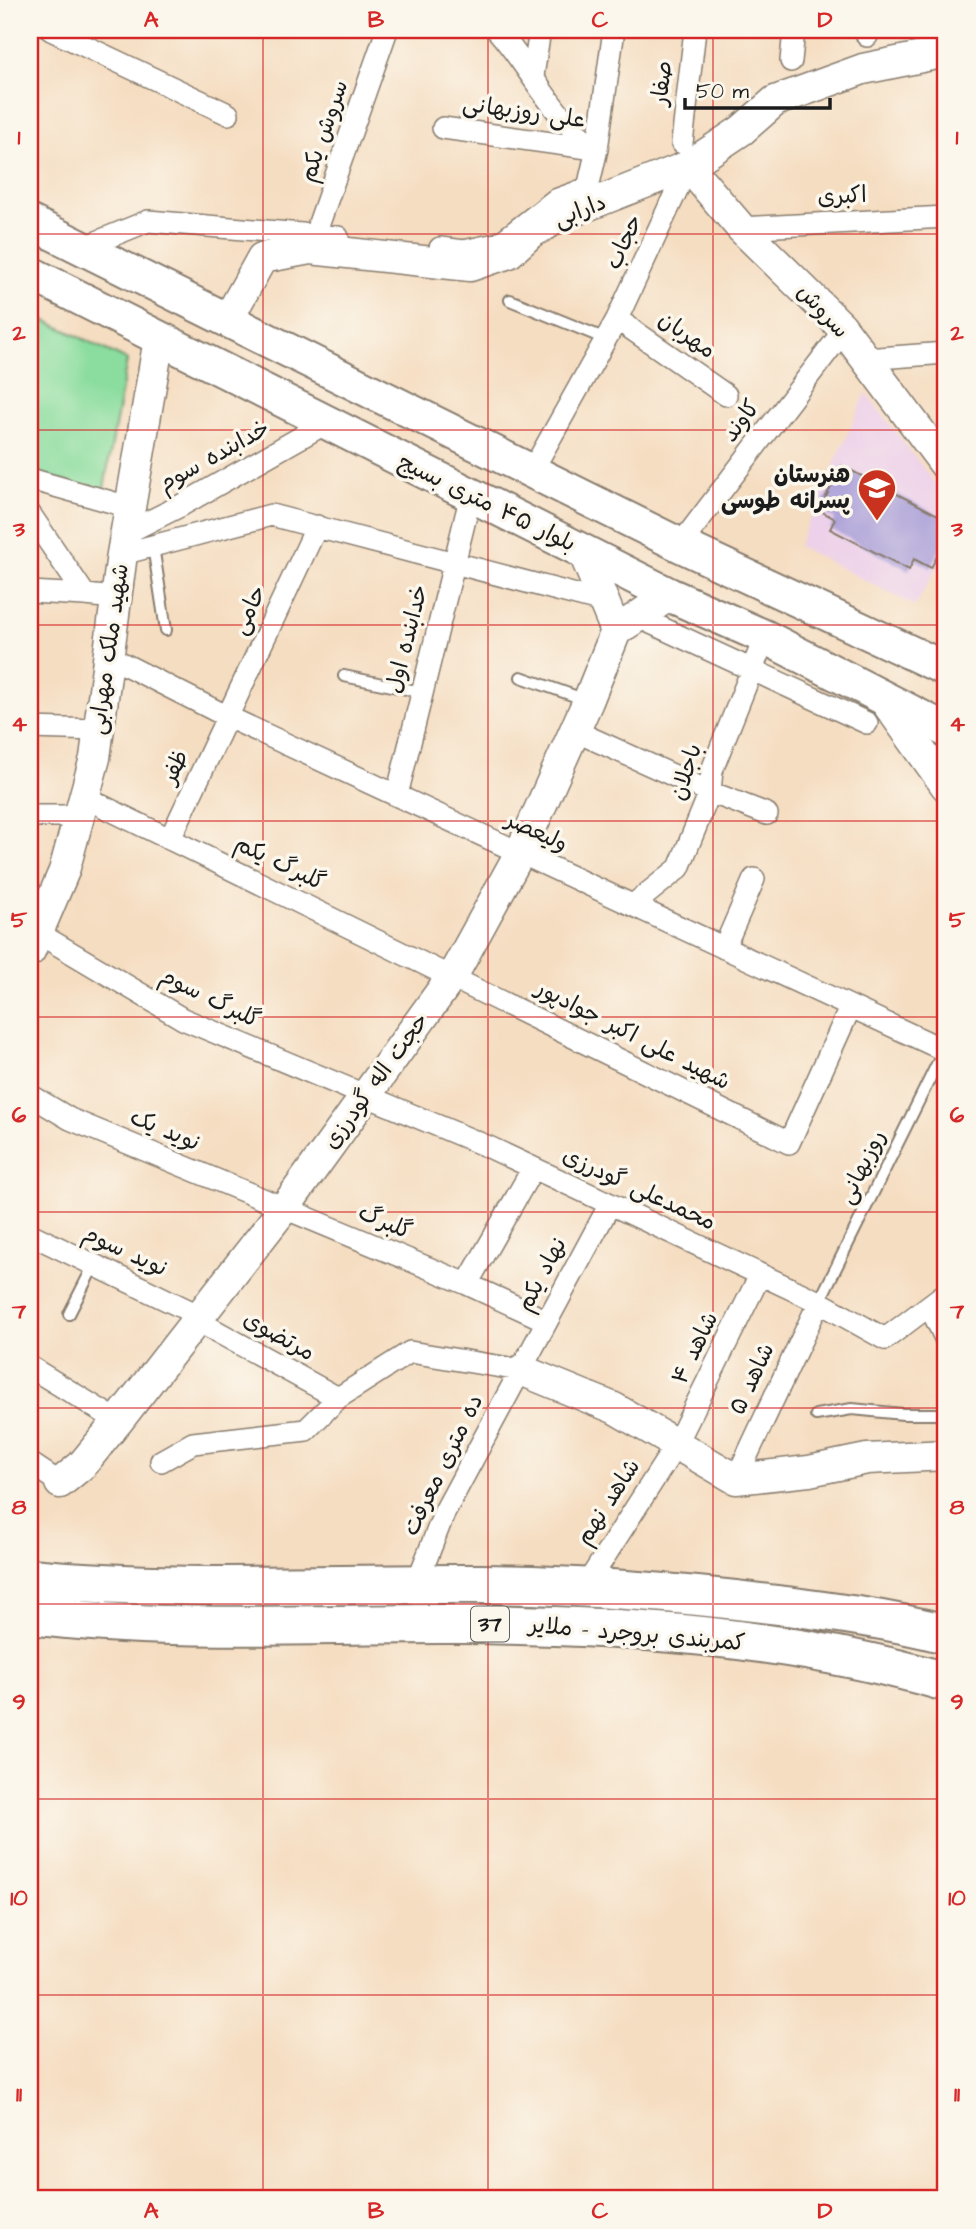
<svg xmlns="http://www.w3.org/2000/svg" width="976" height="2229" viewBox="0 0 976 2229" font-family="'Architects Daughter','Playpen Sans Arabic',sans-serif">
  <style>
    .built { fill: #edd0e9 }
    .green { fill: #8add9e; stroke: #537c5d; stroke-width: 2 }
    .building { fill: #a99dd8 }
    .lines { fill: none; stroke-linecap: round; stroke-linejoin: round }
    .lane-casing { stroke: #887c6e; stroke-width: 14 }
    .street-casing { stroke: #887c6e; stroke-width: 24 }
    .secondary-casing { stroke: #887c6e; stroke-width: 33 }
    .primary-casing { stroke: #887c6e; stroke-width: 37 }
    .highway-casing { stroke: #887c6e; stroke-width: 42 }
    .lane { stroke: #fff; stroke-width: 10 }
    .street { stroke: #fff; stroke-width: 21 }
    .secondary { stroke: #fff; stroke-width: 30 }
    .primary { stroke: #fff; stroke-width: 33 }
    .highway { stroke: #fff; stroke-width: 38 }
    .grid { fill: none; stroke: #d62828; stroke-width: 2; stroke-opacity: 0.55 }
    .labels { text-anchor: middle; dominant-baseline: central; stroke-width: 7; stroke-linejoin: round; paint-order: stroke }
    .shield { fill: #fbf7ec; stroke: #5f5e5a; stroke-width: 2 }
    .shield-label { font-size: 21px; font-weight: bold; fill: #1c1c1c }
    .street-label { font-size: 23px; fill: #1c1c1c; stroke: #fbf7ec }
    .poi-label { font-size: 23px; font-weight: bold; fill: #1c1c1c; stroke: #fbf7ec; text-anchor: end }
    .neatline { fill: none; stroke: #d62828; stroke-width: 2.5 }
    .grid-label { font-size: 23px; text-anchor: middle; font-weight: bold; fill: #d62828 }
  </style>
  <rect width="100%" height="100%" fill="#fbf7ec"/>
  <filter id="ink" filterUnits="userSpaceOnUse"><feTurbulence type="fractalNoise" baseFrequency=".0143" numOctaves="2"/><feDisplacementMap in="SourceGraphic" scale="14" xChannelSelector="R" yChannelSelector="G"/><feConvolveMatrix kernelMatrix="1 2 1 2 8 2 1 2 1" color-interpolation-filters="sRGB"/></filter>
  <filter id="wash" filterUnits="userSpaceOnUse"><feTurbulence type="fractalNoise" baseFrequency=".00686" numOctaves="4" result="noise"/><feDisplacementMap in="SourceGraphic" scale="28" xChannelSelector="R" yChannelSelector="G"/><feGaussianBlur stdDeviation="1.57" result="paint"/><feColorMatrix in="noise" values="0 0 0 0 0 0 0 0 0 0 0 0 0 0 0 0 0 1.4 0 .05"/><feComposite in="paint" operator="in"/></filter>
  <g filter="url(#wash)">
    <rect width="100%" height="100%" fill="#f5ddc1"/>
    <path class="built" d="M866 393 946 498V552L915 606 798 546Z"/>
    <path class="green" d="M30 313 127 360 103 494 30 470Z"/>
    <g id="blocks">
      <path class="building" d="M842 466 946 519V539L931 568 914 559 909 570 830 529 835 519 819 510Z"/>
    </g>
  </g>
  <g filter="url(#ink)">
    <use href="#blocks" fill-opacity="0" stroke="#887c6e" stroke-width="2"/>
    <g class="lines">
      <g class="lane-casing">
        <path id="lane" d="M510 300 606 339
          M153 546 166 630
          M344 676 421 692
          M521 677 586 700
          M819 1302 945 1048
          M69 1314 94 1265
          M816 1415 852 1409 903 1414H946"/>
      </g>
      <g class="street-casing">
        <path id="street" d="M51 30 228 114
          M497 30C531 68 554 121 597 149
          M867 36 868 30
          M791 61 794 30
          M533 76 540 30
          M443 128 595 149
          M682 143 695 30
          M741 228 946 217
          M311 246 387 30
          M82 248 148 221 338 237
          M440 248 464 251 500 243 555 200 588 188 597 149 614 30
          M617 319 726 395
          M865 359 946 353
          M532 471 617 319 688 166
          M30 479 129 507
          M30 514 85 595 115 598
          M126 533 180 506 326 423
          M680 545 844 330
          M122 554 271 515 603 602
          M30 592 85 595
          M638 617 867 723
          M108 656 228 717 946 1051
          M30 728 99 730
          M575 731 710 792 767 814
          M397 795 471 495
          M84 797 789 1143 850 1008
          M30 816H79
          M170 839 317 526
          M30 900H52
          M633 905 679 868 710 792 712 770 765 637
          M38 933 183 1019 491 1148 819 1302 885 1339 946 1293
          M724 948 754 879
          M30 1095 70 1119 467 1284 547 1321
          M30 1234 198 1315
          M467 1284 533 1168
          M930 1307 946 1340
          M194 1319 338 1398
          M30 1367 118 1421
          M161 1461 193 1443 306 1430 338 1398 410 1352 521 1370
          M30 1463 60 1483
          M736 1479 819 1302
          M416 1585 445 1511 610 1204
          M585 1587 676 1445 760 1275"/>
      </g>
      <g class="secondary-casing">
        <path id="secondary" d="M688 166 741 228 841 326 946 466
          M228 319 262 258 310 249 470 266 509 253 531 233 561 216 688 166 742 130 775 101 863 69 946 52
          M616 631 670 595
          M883 698 946 786
          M30 951 64 871 95 758 122 554 159 339
          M521 1370 614 1408 736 1479 809 1471 867 1459 946 1455
          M60 1483 82 1465 118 1421 291 1199 453 975 520 853 588 701 616 631 583 551"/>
      </g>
      <g class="primary-casing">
        <path id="primary" d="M30 222 680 545 946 669
          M30 273 670 595 765 637 946 730"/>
      </g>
      <g class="highway-casing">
        <path id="highway" d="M30 1578C179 1592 329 1583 479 1584 576 1585 673 1592 769 1604 829 1611 888 1619 946 1634
          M30 1615C172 1633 316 1623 458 1624 620 1625 790 1636 946 1682"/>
      </g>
      <use href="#lane" class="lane"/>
      <use href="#street" class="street"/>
      <use href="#secondary" class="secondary"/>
      <use href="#primary" class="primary"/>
      <use href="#highway" class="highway"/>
    </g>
  </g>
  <path class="grid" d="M263 30V2199M488 30V2199M713 30V2199M30 234H946M30 430H946M30 625H946M30 821H946M30 1017H946M30 1212H946M30 1408H946M30 1604H946M30 1799H946M30 1995H946"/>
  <defs>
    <g id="school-pin" transform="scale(2.0125)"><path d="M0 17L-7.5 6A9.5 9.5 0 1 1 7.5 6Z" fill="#c8321e" stroke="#fbf7ec"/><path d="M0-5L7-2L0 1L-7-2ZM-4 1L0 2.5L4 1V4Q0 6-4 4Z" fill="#fff"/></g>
  </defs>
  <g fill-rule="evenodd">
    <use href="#school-pin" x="877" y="488"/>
  </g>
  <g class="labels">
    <rect class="shield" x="471" y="1606.5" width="38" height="35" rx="5"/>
    <g class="shield-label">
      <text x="490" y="1624">37</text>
    </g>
    <g class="street-label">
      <text transform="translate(662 83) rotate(-83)">صفار</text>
      <text transform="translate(524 112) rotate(8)">علی روزبهانی</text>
      <text transform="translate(324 131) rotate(-71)">سروش یکم</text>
      <text transform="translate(842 196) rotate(-3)">اکبری</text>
      <text transform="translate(580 211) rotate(-22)">دارابی</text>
      <text transform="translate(624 242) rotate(-65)">حجاب</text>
      <text transform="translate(823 311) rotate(47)">سروش</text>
      <text transform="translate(687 335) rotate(35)">مهربان</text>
      <text transform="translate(741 421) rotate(-53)">کاوند</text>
      <text transform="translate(214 456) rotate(-29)">خدابنده سوم</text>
      <text transform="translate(487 503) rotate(26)">بلوار ۴۵ متری بسیج</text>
      <text transform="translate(249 610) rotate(-65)">حامی</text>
      <text transform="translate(407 639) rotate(-76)">خدابنده اول</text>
      <text transform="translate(109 649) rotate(-82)">شهید ملک مهرابی</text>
      <text transform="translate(175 767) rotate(-65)">ظفر</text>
      <text transform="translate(686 772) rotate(-72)">باجلان</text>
      <text transform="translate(537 832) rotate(25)">ولیعصر</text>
      <text transform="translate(280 863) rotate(26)">گلبرگ یکم</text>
      <text transform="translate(210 998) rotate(26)">گلبرگ سوم</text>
      <text transform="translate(633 1035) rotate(27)">شهید علی اکبر جوادپور</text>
      <text transform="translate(376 1081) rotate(-54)">حجت اله گودرزی</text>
      <text transform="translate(165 1130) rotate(23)">نوید یک</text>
      <text transform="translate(862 1167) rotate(-64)">روزبهانی</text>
      <text transform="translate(639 1189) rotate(25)">محمدعلی گودرزی</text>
      <text transform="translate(385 1222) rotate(23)">گلبرگ</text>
      <text transform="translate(125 1251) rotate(25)">نوید سوم</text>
      <text transform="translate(542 1274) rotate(-62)">نهاد یکم</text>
      <text transform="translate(279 1336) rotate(29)">مرتضوی</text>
      <text transform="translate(695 1348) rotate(-64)">شاهد ۴</text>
      <text transform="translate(752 1379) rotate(-65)">شاهد ۵</text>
      <text transform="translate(443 1465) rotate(-64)">ده متری معرفت</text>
      <text transform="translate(608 1502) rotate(-57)">شاهد نهم</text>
      <text transform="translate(637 1634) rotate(5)">کمربندی بروجرد - ملایر</text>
    </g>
    <g class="poi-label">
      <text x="850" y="475">هنرستان<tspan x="850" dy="26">پسرانه طوسی</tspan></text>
    </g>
  </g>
  <rect width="976" height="2229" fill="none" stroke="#fbf7ec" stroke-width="77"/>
  <path d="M685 98v10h145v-10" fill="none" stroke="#1c1c1c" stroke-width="3.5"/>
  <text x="696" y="98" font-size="21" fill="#1c1c1c" stroke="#fbf7ec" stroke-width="5" paint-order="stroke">50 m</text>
  <rect x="38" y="38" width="899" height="2152" class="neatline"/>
  <g class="grid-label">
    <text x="151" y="27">A</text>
    <text x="376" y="27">B</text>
    <text x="600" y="27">C</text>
    <text x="825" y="27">D</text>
    <text x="19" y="144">1</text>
    <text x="957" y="144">1</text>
    <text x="19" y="340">2</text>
    <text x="957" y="340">2</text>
    <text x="19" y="536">3</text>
    <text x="957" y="536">3</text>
    <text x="19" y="731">4</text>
    <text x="957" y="731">4</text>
    <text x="19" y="927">5</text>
    <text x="957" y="927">5</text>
    <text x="19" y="1122">6</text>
    <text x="957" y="1122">6</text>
    <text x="19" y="1318">7</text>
    <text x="957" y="1318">7</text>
    <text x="19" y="1514">8</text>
    <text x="957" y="1514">8</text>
    <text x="19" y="1709">9</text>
    <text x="957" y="1709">9</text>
    <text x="19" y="1905">10</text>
    <text x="957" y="1905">10</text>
    <text x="19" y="2101">11</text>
    <text x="957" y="2101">11</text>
    <text x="151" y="2218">A</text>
    <text x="376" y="2218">B</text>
    <text x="600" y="2218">C</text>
    <text x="825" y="2218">D</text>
  </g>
</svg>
